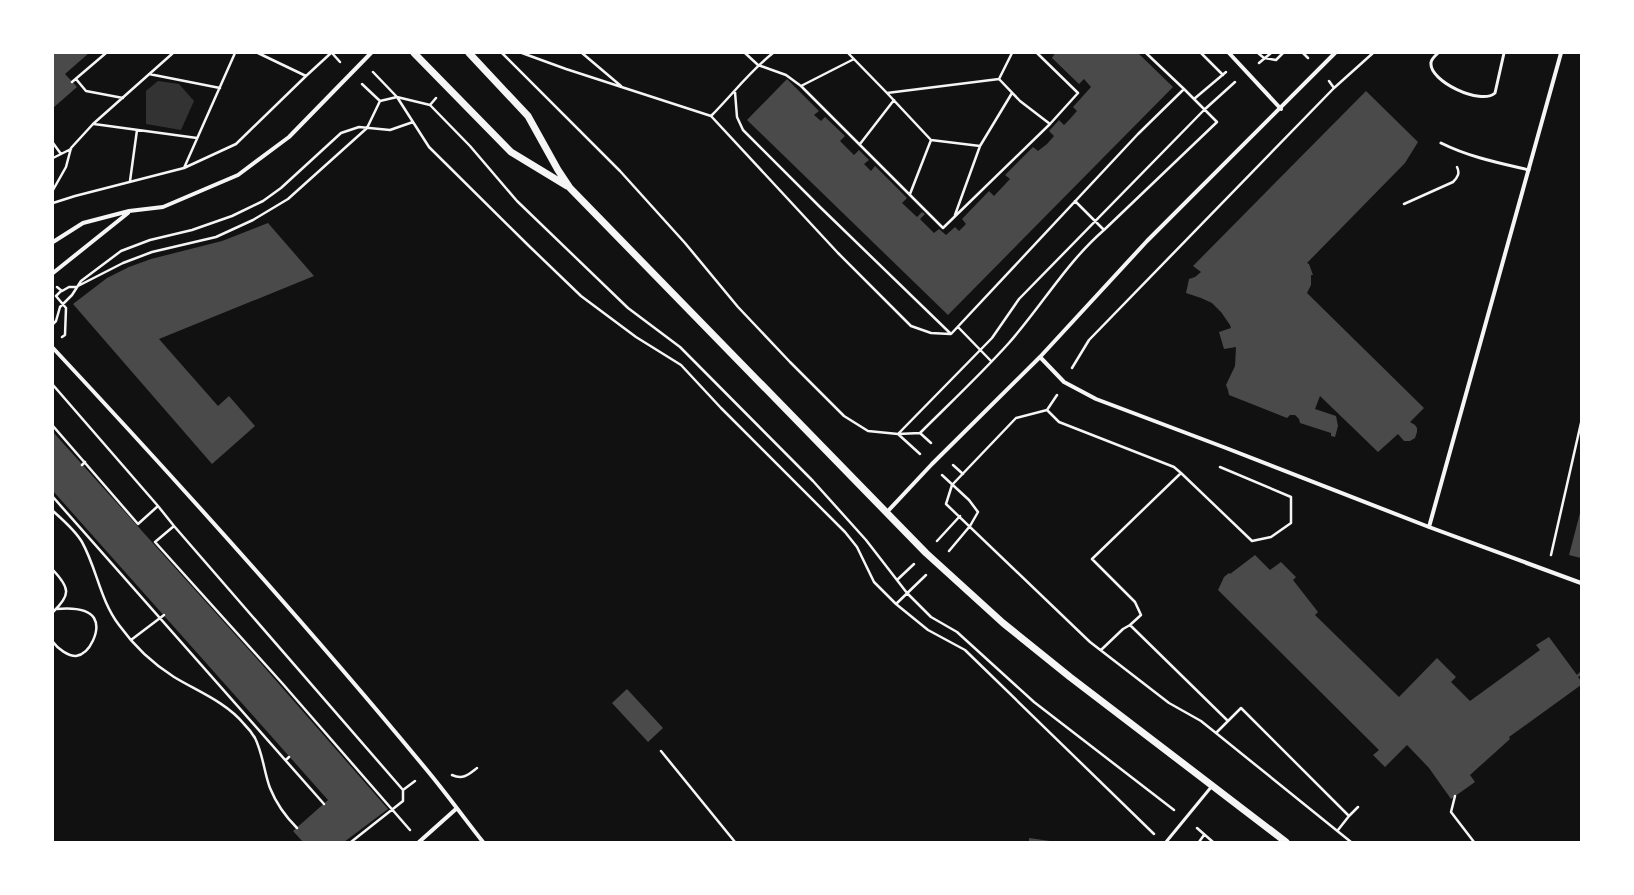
<svg xmlns="http://www.w3.org/2000/svg" width="1634" height="895" viewBox="0 0 1634 895" font-family="Jost,sans-serif">
  <style>
    .water { fill: #333 }
    .building { fill: #4a4a4a }
    .lines { fill: none; stroke-linecap: round; stroke-linejoin: round }
    .path { stroke: #f5f5f5; stroke-width: 2.5 }
    .service { stroke: #f5f5f5; stroke-width: 3 }
    .minor { stroke: #f5f5f5; stroke-width: 4 }
    .tertiary { stroke: #f5f5f5; stroke-width: 7 }
  </style>
  <rect width="100%" height="100%" fill="#111"/>
  <path class="water" d="M158 81 179 84 194 101 181 130 146 124V91Z"/>
  <path class="building" d="M53 53H89L65 74 77 87 53 108Z
    M1055 53H1138L1173 87 948 315 747 120 787 79 819 111 814 115 821 121 825 117 845 136 840 141 854 155 859 150 869 160 864 164 871 171 875 166 907 198 902 203 917 217 922 212 925 214 920 219 934 233 939 229 946 235 955 227 959 231 966 224 962 219 989 191 994 196 1010 179 1005 175 1033 147 1038 151 1047 144 1054 136 1049 131 1059 120 1064 125 1069 120 1077 111 1073 107 1091 87 1084 79 1079 84 1052 58Z
    M1366 91 1418 142 1405 163 1307 263 1309 264 1313 275H1311V285L1307 293 1424 408 1410 422 1415 425 1417 428V432L1415 438 1410 441H1404L1398 434 1378 452 1320 396 1315 409 1336 416 1338 426 1335 437 1331 436V433L1300 423 1299 419 1295 415H1290L1287 418 1229 395 1228 390 1226 385 1235 366 1236 347 1224 349 1219 332 1231 328 1230 325 1221 312 1212 303 1201 298 1186 293 1189 279 1195 277 1201 272 1193 266Z
    M268 223 314 276 159 339 218 406 229 396 255 426 212 464 73 304 107 278 129 267 151 259 222 241Z
    M53 432 258 660 388 809 344 842H303L293 831 328 800 53 491Z
    M1580 513H1581V558L1569 555Z
    M1255 555 1270 570 1281 562 1296 577 1293 580 1318 612 1315 615 1399 697 1437 658 1456 677 1451 682 1470 701 1540 650 1536 645 1549 637 1577 675 1581 671V675L1578 677 1581 681V685L1509 737 1510 739 1470 775 1475 782 1451 799 1429 768 1407 745 1385 767 1373 755 1379 750 1218 590 1224 577 1229 573 1230 574Z
    M627 689 663 728 648 742 612 703Z
    M1029 838 1050 841V842H1029Z"/>
  <g class="lines">
    <path class="path" d="M258 53 306 76 331 53
      M332 53 340 62
      M502 53 620 171 685 243 738 307 790 362 844 416 868 431 898 434 920 433
      M522 53 566 69 711 116 838 253 911 326 931 333 950 334
      M582 53 621 86
      M745 53 758 65 786 75 801 86 854 59
      M848 53 887 93 999 79 1012 53
      M1201 53 1223 75
      M1258 53 1264 58 1276 60 1283 53
      M1303 53 1308 58
      M1259 63 1271 53
      M373 72 397 97 429 147 528 245 581 296 636 337 681 365 721 408 845 532 857 547 874 582 896 604
      M149 74 220 88
      M76 79 86 91 123 98
      M999 79 1020 101 1050 124 1078 93 1037 53
      M72 82 106 53
      M362 84 380 101 397 97 430 105 470 146 517 201 628 308 680 347 813 481 866 540 907 593 931 617 957 632 1034 702 1174 810
      M801 86 943 228 1050 124
      M1334 88 1373 53
      M735 92 737 117 743 130 820 207 951 334 1138 134 1184 89 1146 53
      M887 93 931 140 980 146 1012 93
      M1194 99 1226 72
      M430 105 436 98
      M711 116C732 95 750 71 773 53
      M94 124 197 138
      M53 143 61 154
      M860 144 894 100
      M53 158 71 149
      M184 168 235 53
      M130 181 137 130
      M53 190 66 167 71 148 93 124 173 53
      M910 194 931 140
      M1075 201 1104 230
      M53 203 75 196 184 168 236 144 306 76
      M1404 204 1453 182C1458 177 1460 173 1457 167
      M955 215 980 146
      M57 287 62 291 69 287H76L123 263 152 252 216 237 253 220 288 199 367 128 380 101
      M61 291 56 296 66 308 65 335 62 337
      M53 324 56 321 60 307 72 295 81 281 121 251 150 240 192 230 232 216 263 201 281 188 341 133 359 127 390 130 413 122
      M958 327 991 361
      M1072 368 1089 340 1334 88 1329 81
      M53 385 158 506 138 524 53 426
      M1057 395 1047 410 1016 418 952 485 946 504 1090 642 1169 703 1201 721 1216 733 1351 842
      M1047 410 1059 422 1174 467 1181 473 1092 559 1135 602 1141 615 1130 625
      M931 443 920 433C949 404 980 375 1008 344 1041 307 1066 263 1104 230L1217 122 1184 89
      M920 454 898 434 992 338 1019 299 1204 110 1235 82
      M82 465 85 462
      M953 465 963 474
      M1181 473 1252 541 1271 537 1291 523V497L1220 467
      M942 475 969 500 978 512 970 526 949 551
      M53 497 324 804
      M158 506 174 526 403 790V801L351 842
      M53 511C63 520 75 530 82 542 97 569 100 600 119 625 134 646 152 663 174 677 197 691 226 702 244 724 248 728 252 733 255 738 263 754 264 772 270 788 276 803 285 816 297 828
      M174 526 155 542 282 683 410 830
      M937 541 960 516
      M1551 555 1581 423
      M53 570C70 588 71 595 53 612
      M926 575 896 604 928 630 965 650 1154 834
      M897 580 914 564
      M131 640 164 615
      M53 642C58 649 68 656 76 656 90 654 101 630 94 618 87 607 67 608 56 609
      M1101 650 1123 629 1130 625 1228 721
      M1216 733 1241 708 1349 816 1358 807
      M661 751 735 842
      M286 760 289 757
      M452 775C463 780 468 775 477 768
      M403 790 415 781
      M1455 796 1451 812 1474 842
      M1197 828 1213 842
      M1338 830 1349 816
      M1199 842 1204 835"/>
    <path class="service" d="M1438 53C1435 56 1431 59 1431 63 1429 81 1481 106 1495 93L1504 53
      M1441 143C1469 157 1499 163 1529 170
      M1166 842 1212 786"/>
    <path class="minor" d="M1229 53 1281 109
      M53 242 83 223 129 211 163 207 238 175 289 137 371 53
      M53 273 128 213
      M53 348C181 485 307 625 426 769 446 793 464 818 483 842
      M1040 357 1064 382 1096 399 1226 448 1429 527 1581 583
      M887 512 932 464 1040 357 1147 241 1335 53
      M1429 527 1561 53
      M419 842 456 809"/>
    <path class="tertiary" d="M414 53 511 152 567 186
      M469 53 528 116 558 170 570 188 926 553 1003 623 1070 677 1286 842"/>
  </g>
  <rect width="1634" height="895" fill="none" stroke="#ffffff" stroke-width="108"/>
</svg>
